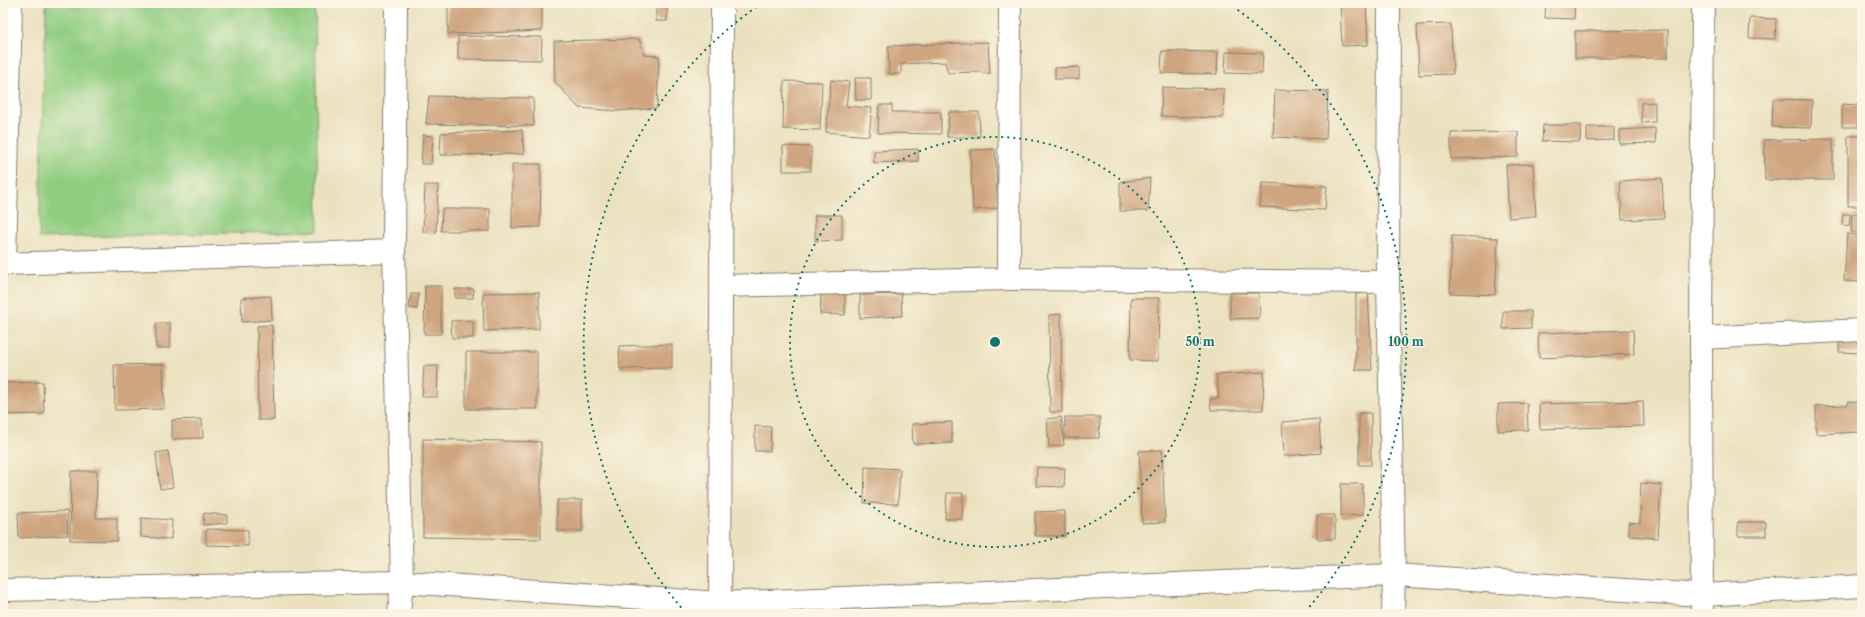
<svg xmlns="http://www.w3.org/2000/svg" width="1865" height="617" viewBox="0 0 1865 617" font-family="'Libre Caslon Text',serif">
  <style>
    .green { fill: #91cd81; stroke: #56744e }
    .building { fill: #cfa57f }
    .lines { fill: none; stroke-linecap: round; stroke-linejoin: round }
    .minor-casing { stroke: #847e6e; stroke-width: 24 }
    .minor { stroke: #fff; stroke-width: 22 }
    .ring { fill: none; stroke: #0f766e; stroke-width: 2; stroke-dasharray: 2 4 }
    .centre { fill: #0f766e; stroke: #fcf5e5; stroke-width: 2 }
    .ring-label { font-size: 12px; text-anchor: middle; font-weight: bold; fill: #0f766e; stroke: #fcf5e5; stroke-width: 3; stroke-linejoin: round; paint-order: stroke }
  </style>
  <rect width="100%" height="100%" fill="#fcf5e5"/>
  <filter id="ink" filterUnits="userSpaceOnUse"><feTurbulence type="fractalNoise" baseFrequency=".025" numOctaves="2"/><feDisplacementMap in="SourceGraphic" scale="8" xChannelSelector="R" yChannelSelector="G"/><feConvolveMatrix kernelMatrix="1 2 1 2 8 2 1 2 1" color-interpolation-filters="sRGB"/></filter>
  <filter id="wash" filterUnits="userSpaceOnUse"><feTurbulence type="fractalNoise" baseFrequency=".012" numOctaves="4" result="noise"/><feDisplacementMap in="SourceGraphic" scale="16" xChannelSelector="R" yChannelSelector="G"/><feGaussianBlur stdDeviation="0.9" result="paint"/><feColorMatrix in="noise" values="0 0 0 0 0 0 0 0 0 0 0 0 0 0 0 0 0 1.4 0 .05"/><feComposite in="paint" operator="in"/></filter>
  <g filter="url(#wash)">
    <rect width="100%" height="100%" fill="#ebe1bf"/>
    <path class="green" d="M46 3H315L318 231 39 238Z"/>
    <g id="blocks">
      <path class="building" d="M448 3H542V31L448 34Z
        M656 3H667V21H656Z
        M1340 3H1366L1368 45 1342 46Z
        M1546 3H1575L1574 19 1545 18Z
        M1750 18 1776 19 1775 39 1749 38Z
        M1451 24 1453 74 1419 75 1417 25Z
        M1668 30V58H1575V31Z
        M458 36 542 37 541 60 458 59Z
        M639 39 644 55 659 56 657 108 617 111 579 108 555 82 554 41Z
        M988 42 990 74 979 72 948 73 945 62 901 64V74H889L888 46Z
        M1162 51 1218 52 1217 74 1161 73Z
        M1226 52 1263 53 1262 74 1225 73Z
        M1079 67V79H1055V68Z
        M855 78H871V100H856Z
        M831 80 849 82 846 106 872 108 869 136 826 132Z
        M784 81 822 82 820 130 783 129Z
        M1162 87 1224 89 1223 118 1161 116Z
        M1275 90 1328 91 1326 139 1273 137Z
        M429 96 533 98 534 126 426 124Z
        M1773 99 1812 100 1811 128 1772 127Z
        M1655 102V122L1642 123 1641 103Z
        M1842 104 1859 105 1858 127H1842Z
        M879 105H892V112H941V134L878 133Z
        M949 112H979L980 137H947Z
        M1543 125H1581L1580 142 1542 141Z
        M1587 127H1614V140L1587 141Z
        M1655 128 1656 143 1619 144V130Z
        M522 130 524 154 440 155 441 133Z
        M1518 132V157L1451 159V133Z
        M423 135 433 136 431 164H421Z
        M1848 136H1862V206H1848Z
        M1833 139V180H1765L1764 140Z
        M783 146 811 147V171H783Z
        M918 149V161L874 163V151Z
        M995 149 998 208 973 210 970 150Z
        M512 164H541L540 227 512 228Z
        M1533 164 1536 216 1509 218 1506 165Z
        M1150 178 1148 211H1120V182Z
        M1662 178 1664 218 1622 220 1620 181Z
        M1262 183 1327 186 1325 210 1260 207Z
        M425 185H438L436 233 423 232Z
        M442 209H490V231H441Z
        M1843 214H1850L1849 226 1842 225Z
        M1852 214H1862V232H1851Z
        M815 215H842V240L815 241Z
        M1847 234 1862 235 1860 282 1844 281Z
        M1452 236 1498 238 1495 295 1450 293Z
        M425 286H441V334H424Z
        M455 289H474L473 298H455Z
        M539 292V329L484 331 483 293Z
        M1368 292 1372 370H1356V294Z
        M1230 293H1259L1260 318 1230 319Z
        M411 294H419L417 309 409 308Z
        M821 294H845V315L820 314Z
        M901 294 902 316 860 318V295Z
        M271 296 272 320 242 322 241 298Z
        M1131 298H1159L1158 361 1130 360Z
        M1503 311H1531V328L1503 329Z
        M1061 314 1062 412H1050L1049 315Z
        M473 320V338H452L451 321Z
        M156 323H170V348H156Z
        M272 325 274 420H258L257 326Z
        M1633 330 1634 354 1539 358 1538 333Z
        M1839 339 1862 340V353L1839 352Z
        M672 344V368L620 369 619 346Z
        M466 352H537V409H466Z
        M163 364 164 409 115 410 114 365Z
        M424 366H438L437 397H422Z
        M1264 372 1263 410H1211L1210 399 1219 398 1216 375Z
        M43 382 44 414 3 415V383Z
        M1643 401 1644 426 1540 429 1539 404Z
        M1848 402H1862V432L1816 434V406L1848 405Z
        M1527 403 1528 430 1498 431V404Z
        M1359 413H1371V465H1359Z
        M1061 417 1064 445 1049 447 1047 419Z
        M1065 417H1100L1099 438H1064Z
        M202 419 203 438 172 439V420Z
        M1319 419 1321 453 1284 456 1282 422Z
        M952 422V443L913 444 912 424Z
        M755 426 771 427 770 451H755Z
        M423 439 541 442V539L423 537Z
        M1162 450 1165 522 1142 523 1139 451Z
        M168 451 173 487 160 489 156 453Z
        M865 467 900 469 898 504 864 503Z
        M1037 467 1065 468 1064 487 1036 486Z
        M71 471H97L96 518H117V541L70 540Z
        M1641 483 1661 485 1658 538 1629 536V522L1640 523Z
        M1341 484H1363V515L1341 516Z
        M947 493H963L962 519H945Z
        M557 500H582V531H557Z
        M67 511 68 535 19 538 18 513Z
        M1065 511V536H1035V512Z
        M204 513 227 515V523L203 525Z
        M1317 515H1335V539H1317Z
        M141 518 172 520 171 539 141 537Z
        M1738 522H1766V536H1738Z
        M206 529 248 530V546L206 545Z"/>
    </g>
  </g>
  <g filter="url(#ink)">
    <use href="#blocks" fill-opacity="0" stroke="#847e6e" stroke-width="1"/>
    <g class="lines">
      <g class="minor-casing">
        <path id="minor" d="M396 3 394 251 402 582 399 614
          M1389 3 1388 282 1394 575 1393 614
          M3 264 394 251
          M5 264 11 3
          M1009 279 1010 3
          M721 286 1009 279 1388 282
          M1701 338 1862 330
          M3 590 402 582 720 603 1394 575 1702 595 1862 586
          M720 614 722 3
          M1702 614 1701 338 1703 3"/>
      </g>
      <use href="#minor" class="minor"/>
    </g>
  </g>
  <g class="ring">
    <circle cx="995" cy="342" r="205"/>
    <path d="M685 612A411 411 0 0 1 762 3M1228 3A411 411 0 0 1 1305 612"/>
  </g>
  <circle cx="995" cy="342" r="6" class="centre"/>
  <g class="ring-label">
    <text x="1200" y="346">50 m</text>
    <text x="1406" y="346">100 m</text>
  </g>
  <rect width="1865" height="617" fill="none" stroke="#fcf5e5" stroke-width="16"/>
</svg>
